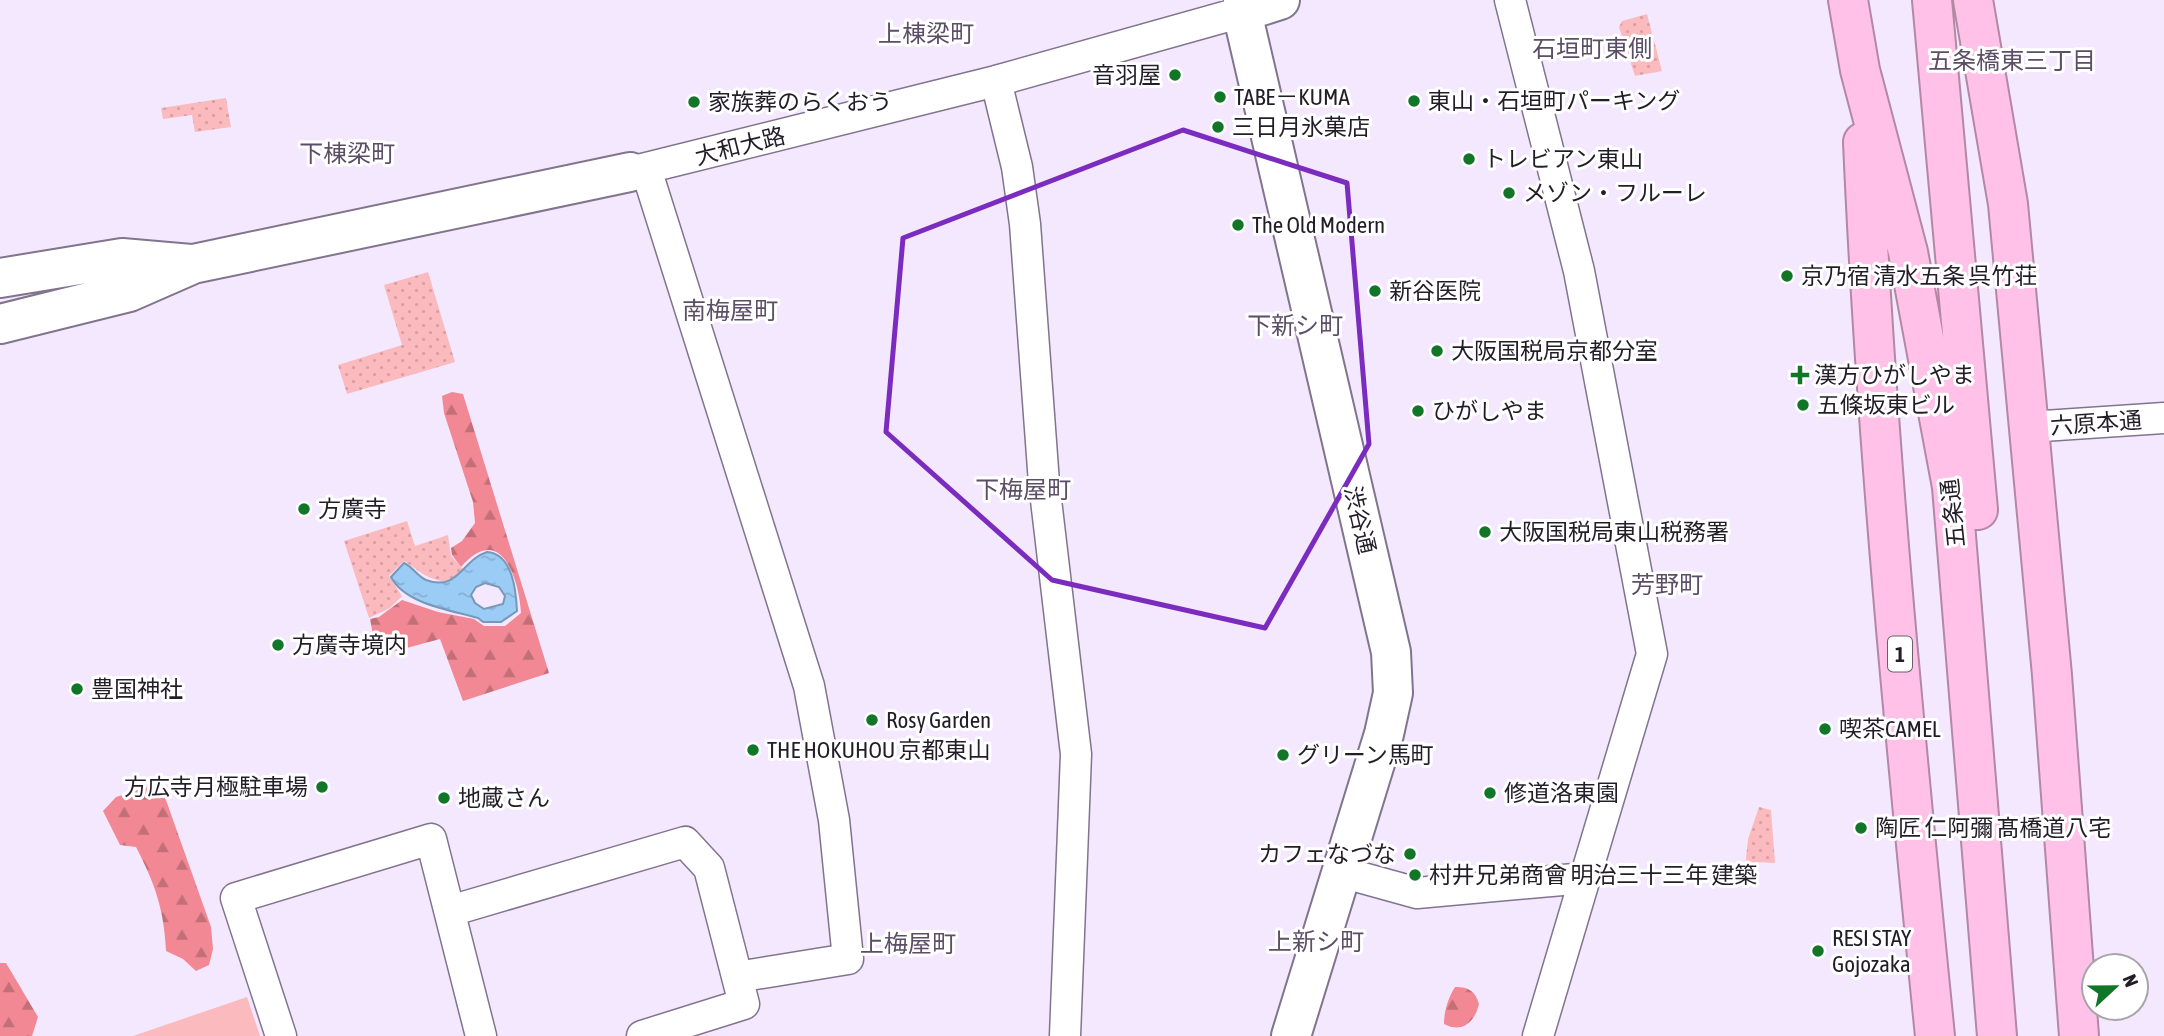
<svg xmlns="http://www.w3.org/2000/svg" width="2164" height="1036" viewBox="0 0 2164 1036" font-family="'Asap Condensed','Noto Sans JP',sans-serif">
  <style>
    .green { fill: #fbbabe }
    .forest { fill: url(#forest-firs) }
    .garden { fill: url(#garden-dots) }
    .water { fill: url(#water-ripples); stroke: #7798b8; stroke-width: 2; fill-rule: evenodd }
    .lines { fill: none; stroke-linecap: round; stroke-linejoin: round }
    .street-casing { stroke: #81748d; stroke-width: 33 }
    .secondary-casing { stroke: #81748d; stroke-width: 42 }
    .highway-casing { stroke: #b288a4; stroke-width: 42 }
    .street { stroke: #fff; stroke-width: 30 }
    .secondary { stroke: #fff; stroke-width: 38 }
    .highway { stroke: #ffc1e7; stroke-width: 38 }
    .marked { fill: none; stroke: #7b2cbf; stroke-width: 5; stroke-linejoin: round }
    .poi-dot { fill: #127628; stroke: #fff; stroke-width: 2.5 }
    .labels { text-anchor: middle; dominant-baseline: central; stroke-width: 6; stroke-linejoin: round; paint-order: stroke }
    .shield { fill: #fff; stroke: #656168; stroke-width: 2 }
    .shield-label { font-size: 21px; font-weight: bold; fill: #231d28 }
    .poi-label { font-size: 23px; fill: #231d28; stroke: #fff; text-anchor: start }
    .street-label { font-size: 23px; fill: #231d28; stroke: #fff }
    .neighbourhood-label { font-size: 24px; fill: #5b4e66; stroke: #fff }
  </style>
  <defs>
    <pattern id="forest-firs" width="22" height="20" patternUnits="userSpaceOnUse" patternTransform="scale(1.75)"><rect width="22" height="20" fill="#f18893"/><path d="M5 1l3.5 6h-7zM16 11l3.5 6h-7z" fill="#c36f78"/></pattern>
    <pattern id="garden-dots" width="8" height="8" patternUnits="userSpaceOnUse" patternTransform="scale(1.75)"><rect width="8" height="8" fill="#fbbabe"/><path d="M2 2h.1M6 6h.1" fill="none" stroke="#d79fa3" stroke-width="1.8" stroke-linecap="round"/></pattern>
    <pattern id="water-ripples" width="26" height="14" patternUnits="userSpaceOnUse" patternTransform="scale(1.75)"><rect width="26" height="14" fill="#9bccf5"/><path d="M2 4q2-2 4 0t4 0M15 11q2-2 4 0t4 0" fill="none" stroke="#85afd2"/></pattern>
  </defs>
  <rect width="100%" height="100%" fill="#f4e8ff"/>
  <path class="green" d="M247 997 260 1036H133Z"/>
  <path class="forest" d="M452 392 463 394 549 673 463 701 440 639 377 656 370 619 379 617 402 600 438 612 474 619 484 626H505L521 613C519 577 500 522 461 567L452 555 451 548 462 541 475 523 473 502 444 413 442 396Z
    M151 786H161L211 927 213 949 209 965 196 971 183 959 166 951C164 909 155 884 136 847L120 845 103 811 116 797Z
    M0 963H6L38 1017 32 1036H0Z
    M1455 987C1469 987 1475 991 1479 1004 1475 1021 1463 1034 1444 1024 1444 1012 1448 998 1455 987Z"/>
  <path class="garden" d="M1647 14 1662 71 1635 76 1619 27 1622 21Z
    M226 98 231 127 195 132 192 115 163 119 161 108Z
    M428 272 455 362 347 394 338 365 402 345 384 285Z
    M407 521 415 546 448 535 451 556 463 569 447 582C423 578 422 572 404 561L389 576 402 596 390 608 369 618 344 541Z
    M1759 807 1771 810 1775 863 1755 862V870L1745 868 1748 839Z"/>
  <path class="water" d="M487 552C513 554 516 591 517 611L501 622H483L478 618C450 610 405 604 391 577L404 563C413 567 417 576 426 580 458 592 462 560 487 552ZM485 583 499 587 505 596 503 604 484 609 475 603 471 595 476 587Z"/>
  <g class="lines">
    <g class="street-casing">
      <path id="street" d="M1510 0 1579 271 1652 654 1585 878
        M996 81 1017 167 1025 224 1044 483 1076 754 1065 1036
        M646 169 809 686 834 820 848 959 737 977
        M630 172 996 81 1242 12 1239 0
        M2029 427 2164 418
        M1341 872 1417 893 1585 878 1538 1036
        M450 911 685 842 709 868 744 1004 642 1036
        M281 1036 236 898 431 839 481 1036"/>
    </g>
    <g class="secondary-casing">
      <path id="secondary" d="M1280 0 1242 12 1391 652 1393 693 1384 734 1291 1036
        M0 278 122 258 191 264
        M0 324 129 292 193 264 630 172"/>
    </g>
    <g class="highway-casing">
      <path id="highway" d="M1848 0 1860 70 1908 252 1952 487 1997 1036
        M1932 0 1978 510
        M1973 0 2008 204 2052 675 2079 1036
        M1863 142C1876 441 1905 739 1935 1036"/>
    </g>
    <use href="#street" class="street"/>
    <use href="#secondary" class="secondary"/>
    <use href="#highway" class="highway"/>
  </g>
  <path class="marked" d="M1183 130 1347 183 1369 444 1265 628 1052 580 886 432 903 238Z"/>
  <g class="poi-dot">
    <circle cx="1175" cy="75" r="7"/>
    <circle cx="1220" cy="97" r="7"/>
    <circle cx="1414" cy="101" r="7"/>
    <circle cx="694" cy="102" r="7"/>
    <circle cx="1218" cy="127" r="7"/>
    <circle cx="1469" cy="159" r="7"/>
    <circle cx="1509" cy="193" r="7"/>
    <circle cx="1238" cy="225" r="7"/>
    <circle cx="1787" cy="276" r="7"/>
    <circle cx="1375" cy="291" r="7"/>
    <circle cx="1437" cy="351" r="7"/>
    <path d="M1796.5 364.5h7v7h7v7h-7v7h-7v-7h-7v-7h7z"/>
    <circle cx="1803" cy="405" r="7"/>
    <circle cx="1418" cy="411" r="7"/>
    <circle cx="304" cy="509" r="7"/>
    <circle cx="1485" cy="532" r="7"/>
    <circle cx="278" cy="645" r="7"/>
    <circle cx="77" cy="689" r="7"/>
    <circle cx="872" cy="720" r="7"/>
    <circle cx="1825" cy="729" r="7"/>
    <circle cx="753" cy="750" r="7"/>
    <circle cx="1283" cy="755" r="7"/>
    <circle cx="322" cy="787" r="7"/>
    <circle cx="1490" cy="793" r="7"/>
    <circle cx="444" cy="798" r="7"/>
    <circle cx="1861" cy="828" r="7"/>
    <circle cx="1410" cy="854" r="7"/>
    <circle cx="1415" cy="875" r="7"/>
    <circle cx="1818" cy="951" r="7"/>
  </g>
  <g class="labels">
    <rect class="shield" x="1888" y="636.5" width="24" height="35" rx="5"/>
    <g class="shield-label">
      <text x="1900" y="654">1</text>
    </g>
    <g class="poi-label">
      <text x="1161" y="75" text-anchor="end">音羽屋</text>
      <text x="1234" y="97">TABE－KUMA</text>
      <text x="1428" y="101">東山・石垣町パーキング</text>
      <text x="708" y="102">家族葬のらくおう</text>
      <text x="1232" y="127">三日月氷菓店</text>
      <text x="1483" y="159">トレビアン東山</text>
      <text x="1523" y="193">メゾン・フルーレ</text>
      <text x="1252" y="225">The Old Modern</text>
      <text x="1801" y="276">京乃宿 清水五条 呉竹荘</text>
      <text x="1389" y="291">新谷医院</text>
      <text x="1451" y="351">大阪国税局京都分室</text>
      <text x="1814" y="375">漢方ひがしやま</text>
      <text x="1817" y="405">五條坂東ビル</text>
      <text x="1432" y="411">ひがしやま</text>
      <text x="318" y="509">方廣寺</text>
      <text x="1499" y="532">大阪国税局東山税務署</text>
      <text x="292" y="645">方廣寺境内</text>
      <text x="91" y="689">豊国神社</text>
      <text x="886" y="720">Rosy Garden</text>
      <text x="1839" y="729">喫茶CAMEL</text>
      <text x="767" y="750">THE HOKUHOU 京都東山</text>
      <text x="1297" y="755">グリーン馬町</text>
      <text x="308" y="787" text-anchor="end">方広寺月極駐車場</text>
      <text x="1504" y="793">修道洛東園</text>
      <text x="458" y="798">地蔵さん</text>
      <text x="1875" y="828">陶匠 仁阿彌 髙橋道八宅</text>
      <text x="1396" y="854" text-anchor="end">カフェなづな</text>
      <text x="1429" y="875">村井兄弟商會 明治三十三年 建築</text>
      <text x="1832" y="938">RESI STAY<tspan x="1832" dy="26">Gojozaka</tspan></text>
    </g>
    <g class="street-label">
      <text transform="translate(740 146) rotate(-14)">大和大路</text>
      <text transform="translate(2096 423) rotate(-4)">六原本通</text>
      <text transform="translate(1953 513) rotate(-96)">五条通</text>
      <text transform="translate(1360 520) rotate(77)">渋谷通</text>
    </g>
    <g class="neighbourhood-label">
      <text x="926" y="33">上棟梁町</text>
      <text x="1592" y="48">石垣町東側</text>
      <text x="2012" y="60">五条橋東三丁目</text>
      <text x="347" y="153">下棟梁町</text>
      <text x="730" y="310">南梅屋町</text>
      <text x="1295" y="325">下新シ町</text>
      <text x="1023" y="489">下梅屋町</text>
      <text x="1667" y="584">芳野町</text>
      <text x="1316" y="941">上新シ町</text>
      <text x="908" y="943">上梅屋町</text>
    </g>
  </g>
  <g transform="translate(2115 987) rotate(68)"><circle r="33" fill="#ffffff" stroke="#a7a5a9" stroke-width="2"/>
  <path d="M0-5L12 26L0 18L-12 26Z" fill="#127628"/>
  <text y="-10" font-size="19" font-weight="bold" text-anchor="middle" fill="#231d28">N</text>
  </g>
</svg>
